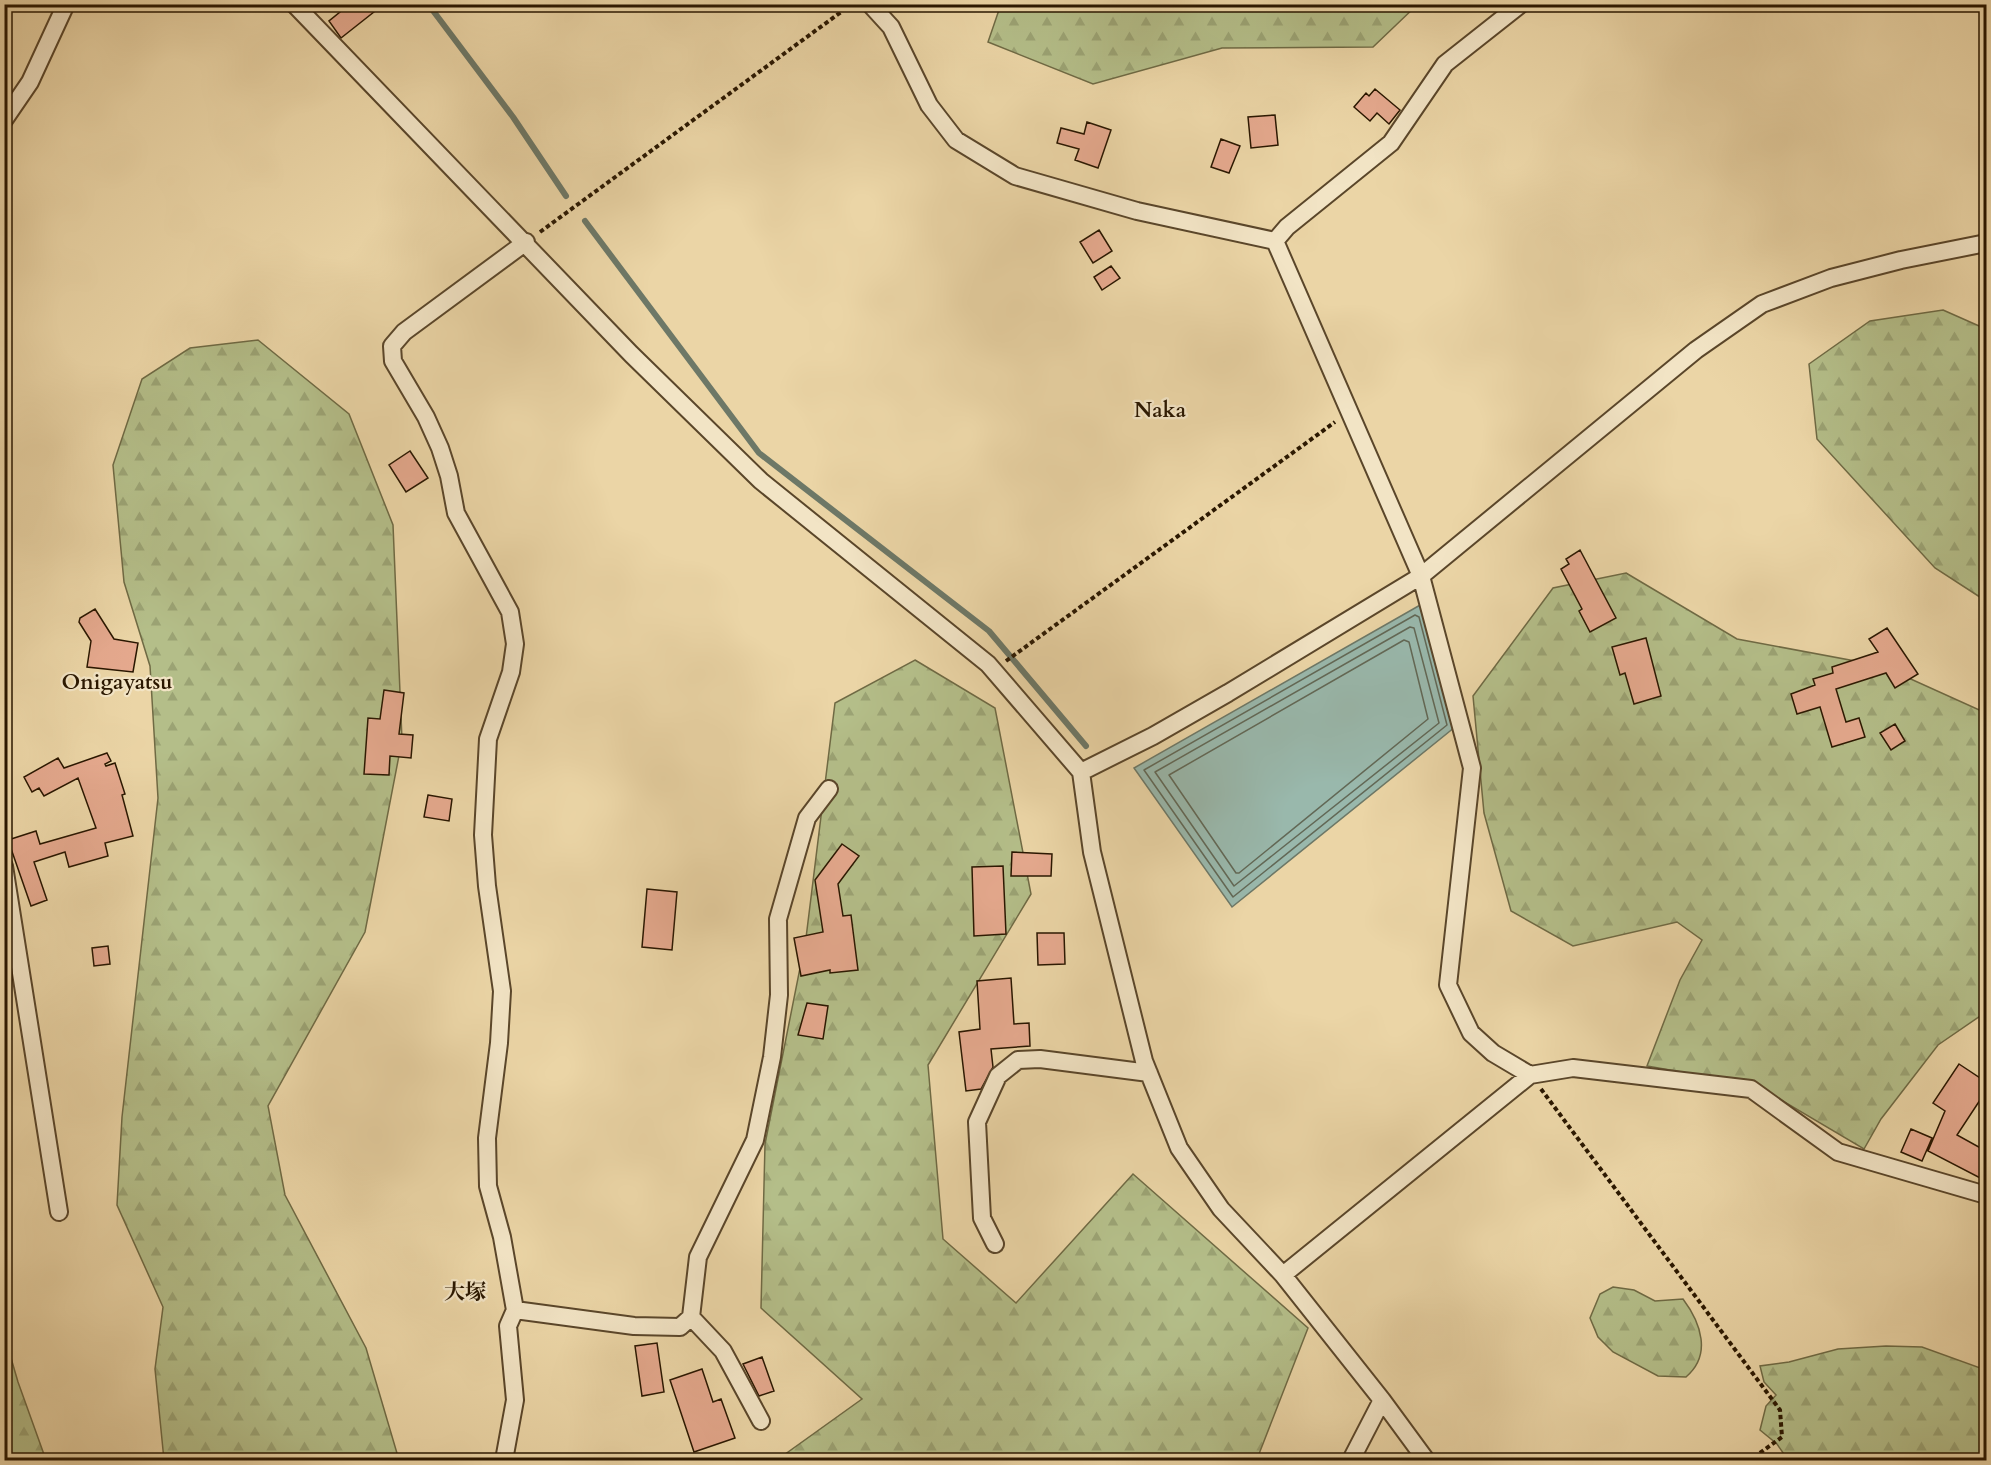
<svg xmlns="http://www.w3.org/2000/svg" width="1991" height="1465" viewBox="0 0 1991 1465" font-family="Cardo,'Noto Serif JP',serif">
  <style>
    .forest { fill: url(#forest-firs); stroke: #6f6a44; stroke-width: 1.5 }
    .water { fill: #99b8ac; stroke: #6d7867; stroke-width: 1.5 }
    .lines { fill: none; stroke-linecap: round; stroke-linejoin: round }
    .shore { stroke: #626856; stroke-width: 1.5 }
    .stream { stroke: #6d7867; stroke-width: 6 }
    .building { fill: #e5a98e; stroke: #2a1700; stroke-width: 1.5 }
    .street-casing { stroke: #5a462a; stroke-width: 20 }
    .path { stroke: #2a1700; stroke-width: 4; stroke-dasharray: 4.5 3; stroke-linecap: butt }
    .street { stroke: #f2e4c5; stroke-width: 16 }
    .labels { text-anchor: middle; dominant-baseline: central; stroke-width: 4.5; stroke-linejoin: round; paint-order: stroke }
    .neighbourhood-label { font-size: 21px; font-weight: bold; fill: #2a1700; stroke: #f2e4c5 }
  </style>
  <defs>
    <pattern id="forest-firs" width="22" height="20" patternUnits="userSpaceOnUse" patternTransform="scale(1.5)"><rect width="22" height="20" fill="#b4be89"/><path d="M5 1l3.5 6h-7zM16 11l3.5 6h-7z" fill="#9ba374"/></pattern>
  </defs>
  <rect width="100%" height="100%" fill="#ebd5a6"/>
  <filter id="stains"><feTurbulence type="fractalNoise" baseFrequency=".00333" numOctaves="4"/><feColorMatrix values="0 0 0 0 .2 0 0 0 0 .09 0 0 0 0 .02 0 0 0 .5 -.17"/></filter>
  <radialGradient id="worn" r=".72"><stop offset=".6" stop-color="#630" stop-opacity="0"/><stop offset="1" stop-color="#630" stop-opacity=".3"/></radialGradient>
  <path class="forest" d="M1001 4H1417V5L1373 47 1222 48 1093 84 988 42Z
    M1943 310 1986 329V601L1935 568 1817 439 1809 364 1870 321Z
    M258 340 349 414 393 525 402 740 365 932 268 1106 285 1195 366 1348 399 1460H164L155 1369 163 1307 117 1205 122 1117 158 798 150 666 124 582 113 465 142 379 190 348Z
    M1626 573 1737 639 1882 666 1986 713V1012L1938 1045 1881 1119 1864 1149 1756 1085 1647 1066 1680 980 1702 940 1677 922 1573 946 1511 911 1484 813 1473 696 1553 588Z
    M915 660 995 708 1031 894 928 1065 943 1239 1016 1303 1133 1174 1308 1328 1259 1454 1241 1460H777L862 1399 761 1308 765 1144 806 938 835 703Z
    M1613 1287 1634 1290 1655 1301 1683 1299C1701 1323 1712 1355 1686 1377L1658 1376 1613 1352 1598 1337 1590 1318 1600 1294Z
    M4 1334 18 1382 46 1460H5Z
    M1886 1346 1922 1347 1980 1368 1986 1364V1460H1788L1777 1444 1760 1430 1766 1406 1776 1395 1764 1382 1760 1366 1789 1362 1838 1349Z"/>
  <path class="water" d="M1422 604 1455 727 1232 907 1134 768Z"/>
  <g class="lines">
    <path class="shore" d="M1415 615 1419 617 1447 725 1233 897 1144 770Z
      M1410 627 1414 628 1439 723 1234 886 1155 772Z
      M1404 640 1409 642 1428 719 1239 873H1236L1169 775Z"/>
    <path class="stream" d="M428 4 513 117 566 196
      M585 221 759 453 989 631 1086 746"/>
  </g>
  <path class="building" d="M350 4H384L341 38 329 21Z
    M1375 89 1400 110 1389 124 1377 113 1370 121 1354 107 1366 93 1369 96Z
    M1275 115 1278 145 1251 148 1248 117Z
    M1087 122 1111 130 1098 168 1075 160 1079 149 1057 143 1061 128 1084 134Z
    M1221 139 1240 146 1229 173 1211 167Z
    M1099 230 1112 251 1093 263 1080 242Z
    M1111 266 1120 278 1102 290 1094 277Z
    M410 451 428 478 406 492 389 465Z
    M1580 550 1616 618 1590 632 1579 611 1582 609 1561 569 1569 564 1566 559Z
    M95 609 114 639 138 643 133 672 87 667 91 641 79 622 80 618Z
    M1887 628 1918 674 1895 688 1886 673 1836 689 1846 722 1859 718 1865 737 1832 747 1820 707 1797 714 1791 694 1815 685 1813 679 1833 673 1832 667 1878 652 1869 639Z
    M1646 638 1661 696 1634 704 1625 673 1620 675 1612 647Z
    M384 690 404 693 399 734 413 735 411 758 390 756 389 775 364 774 368 718 380 719Z
    M1895 724 1905 741 1891 750 1880 733Z
    M107 753 111 761 105 764 106 766 115 763 125 794 122 795 133 836 105 843 108 856 69 867 65 852 34 862 47 900 31 906 8 840 36 831 40 844 96 828 78 778 44 796 39 788 32 792 24 777 58 758 64 768Z
    M428 795 452 799 449 821 424 817Z
    M842 844 859 856 838 884 843 916 851 915 858 970 830 973V970L801 976 794 938 823 932 815 880Z
    M1012 852 1052 854 1051 876H1011Z
    M1003 866 1006 934 974 936 972 867Z
    M647 889 677 892 672 950 642 947Z
    M1037 933H1064L1065 964 1038 965Z
    M108 946 110 964 94 966 92 948Z
    M1011 978 1014 1024 1029 1023 1030 1046 991 1049 993 1067 981 1089 966 1091 959 1032 980 1029 977 981Z
    M807 1003 828 1006 823 1039 798 1035Z
    M1959 1064 1986 1082V1091L1957 1135 1986 1151V1181L1928 1151 1945 1111 1933 1103Z
    M1911 1129 1932 1138 1922 1161 1901 1152Z
    M657 1343 664 1392 642 1396 635 1346Z
    M762 1357 774 1391 759 1396 743 1364Z
    M702 1369 713 1402 721 1399 735 1438 694 1452 670 1380Z"/>
  <g class="lines">
    <g class="street-casing">
      <path id="street" d="M294 4 631 354 761 481 988 664 1081 772 1092 852 1144 1061 1179 1148 1221 1209 1283 1275 1382 1400 1426 1460
        M870 4 891 27 929 105 956 140 1015 176 1137 211 1275 241
        M4 120 30 82 66 4
        M1275 241 1421 576 1472 768 1448 985 1471 1033 1493 1053 1530 1075 1573 1068 1751 1089 1838 1152 1986 1195
        M1275 241 1287 227 1391 143 1445 64 1521 4
        M1081 772 1153 736 1228 693 1421 576 1696 350 1762 304 1831 278 1901 260 1986 243
        M4 866 59 1212
        M995 1244 982 1218 977 1122 998 1076 1018 1060 1040 1059 1149 1073
        M1283 1275 1530 1075
        M515 1310 634 1326 680 1327 691 1317 698 1257 755 1140 772 1057 779 995 778 919 807 818 829 789
        M691 1317 723 1351 761 1421
        M504 1460 515 1400 508 1326 515 1310 502 1237 488 1186 487 1138 499 1043 502 991 487 886 483 835 488 739 511 672 515 644 510 612 456 513 449 476 440 448 426 417 393 361 392 346 404 332 526 242
        M1351 1460 1382 1400"/>
    </g>
    <path class="path" d="M540 232 852 4
      M1006 661 1335 422
      M1541 1089 1780 1410 1782 1437 1750 1460"/>
    <use href="#street" class="street"/>
  </g>
  <g class="labels">
    <g class="neighbourhood-label">
      <text x="1160" y="410">Naka</text>
      <text x="117" y="682">Onigayatsu</text>
      <text x="465" y="1292">大塚</text>
    </g>
  </g>
  <rect width="1991" height="1465" fill="none" stroke="#ebd5a6" stroke-width="24"/>
  <rect x="6" y="6" width="1979" height="1453" fill="none" stroke="#2a1700" stroke-width="3"/>
  <rect x="12" y="12" width="1967" height="1441" fill="none" stroke="#2a1700" stroke-width="1.5"/>
  <rect width="100%" height="100%" filter="url(#stains)"/>
  <rect width="100%" height="100%" fill="url(#worn)"/>
</svg>
